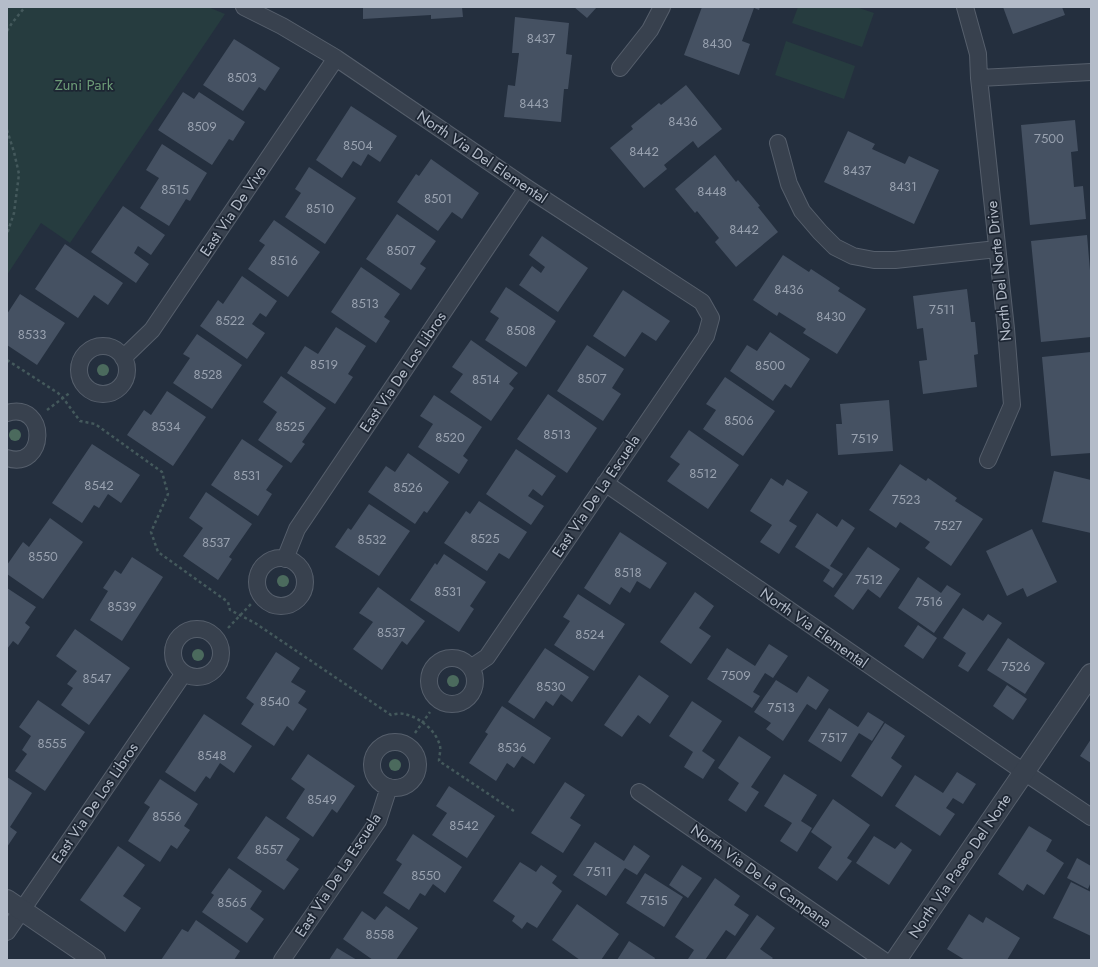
<svg xmlns="http://www.w3.org/2000/svg" width="1098" height="967" viewBox="0 0 1098 967" font-family="Jost,sans-serif">
  <style>
    .green { fill: #263c3f }
    .building { fill: #455162 }
    .lines { fill: none; stroke-linecap: round; stroke-linejoin: round }
    .minor-casing { stroke: #565f6c; stroke-width: 18 }
    .tertiary-casing { stroke: #565f6c; stroke-width: 22 }
    .path { stroke: #44595c; stroke-width: 2.5; stroke-dasharray: 3 3; stroke-linecap: butt }
    .minor { stroke: #38414e; stroke-width: 16 }
    .tertiary { stroke: #38414e; stroke-width: 20 }
    .tree { fill: #4b6a5d }
    .labels { text-anchor: middle; dominant-baseline: central; stroke-width: 3.5; stroke-linejoin: round; paint-order: stroke }
    .number-label { font-size: 13px; fill: #98a1af }
    .park-label { font-size: 15px; fill: #6b9a76; stroke: #1d2633 }
    .street-label { font-size: 15px; fill: #b4bcc9; stroke: #1d2633 }
  </style>
  <rect width="100%" height="100%" fill="#242f3e"/>
  <path class="green" d="M7 7H208L225 14 70 243 41 223 7 275Z
    M798 7H856L874 13 862 47 792 23Z
    M786 41 855 66 844 99 775 75Z"/>
  <path class="building" d="M363 7H462L463 17 431 19V15L363 19Z
    M574 7H597L587 18Z
    M702 7H760L759 10 754 8 742 41 750 44 739 75 684 55Z
    M1003 7H1062L1065 15 1013 34Z
    M515 17 569 23 566 54 572 55 568 89H564L561 122 504 117 508 85 515 86 519 53H512Z
    M234 39 280 68 265 91 259 87 243 111 203 85Z
    M686 85 722 129 698 148 693 141 664 165 667 169 644 188 610 148 633 129 631 126 659 103 661 105Z
    M183 92 194 99 199 92 245 122 233 141 229 139 212 165 158 130Z
    M351 106 397 136 380 162 368 154 361 166 353 161 342 178 316 160Z
    M1075 120 1078 151 1071 152 1074 187 1083 186 1086 219 1030 225 1021 125Z
    M848 131 875 144 872 149 905 164 909 156 939 170 914 224 824 182Z
    M162 144 207 173 190 201 186 199 169 226 140 208 159 178 146 170Z
    M715 155 736 182 738 180 760 206 758 207 778 232 736 267 715 242 719 238 697 211 695 213 675 189Z
    M431 159 479 193 462 219 452 212 438 231 397 202 416 174 419 176Z
    M309 167 356 198 325 244 285 217 301 193 295 189Z
    M123 206 165 235 151 255 138 246 134 253 149 264 136 283 91 252Z
    M397 214 436 241 420 264 426 268 411 290 366 259Z
    M274 220 320 252 288 297 248 269 265 245 259 241Z
    M1087 235 1091 282V337L1041 342 1031 241Z
    M542 236 588 268 558 312 519 285 532 266 541 273 545 267 529 255Z
    M65 244 123 283 108 305 94 295 78 318 35 289Z
    M783 255 809 272 811 269 840 288 838 291 866 309 837 354 803 333 806 329 779 312 777 316 753 300Z
    M361 267 400 294 384 317 390 321 376 343 331 312Z
    M242 276 277 301 266 317 260 313 252 324 265 333 247 359 200 326 218 300 223 304Z
    M506 287 556 321 526 367 485 340 499 318 490 312Z
    M967 289 971 322H975L978 354 974 355 977 387 923 394 919 361 927 360 923 328 917 329 913 296Z
    M623 290 670 321 656 341 642 332 625 357 593 336Z
    M20 294 65 323 37 365 7 345V314Z
    M336 327 366 346 348 374 353 377 335 404 287 373 305 346 318 354Z
    M770 332 810 359 791 388 785 384 773 401 730 371 747 345 757 351Z
    M197 334 242 365 212 409 173 383 190 358 183 354Z
    M471 340 518 373 509 384 514 388 491 421 450 392 463 374 452 367Z
    M587 345 624 369 612 388 621 394 603 421 557 391Z
    M1091 352V453L1051 456 1042 357Z
    M281 376 326 408 302 442 305 444 291 463 258 440 277 412 263 402Z
    M725 377 775 411 743 456 703 429 716 410 706 404Z
    M167 391 206 417 173 466 127 435 144 410 151 415Z
    M548 394 597 428 567 473 517 439Z
    M434 395 482 427 463 456 468 460 459 474 418 447 433 424 420 416Z
    M889 400 893 451 838 455 836 424H842L840 404Z
    M689 430 739 465 708 509 667 481 680 464 670 457Z
    M242 439 283 466 266 490 272 494 258 516 211 485Z
    M92 444 140 475 121 503 108 494 99 508 94 505 82 523 52 503Z
    M516 449 556 476 542 496 533 489 528 496 544 506 531 525 486 494Z
    M408 453 449 482 427 513 424 511 415 524 368 492 386 466 395 472Z
    M900 464 926 481 928 478 957 498 955 501 983 519 951 566 925 548 930 542 900 522 896 528 869 510Z
    M1054 471 1091 480V533L1042 522Z
    M771 478 783 486 787 479 808 492 789 521 797 526 779 554 760 542 772 525 750 511Z
    M206 492 252 524 229 557 232 559 218 580 183 556 203 528 189 518Z
    M479 501 527 532 509 559 499 553 487 571 444 543 466 511 470 514Z
    M369 504 410 531 379 576 335 547 348 528 351 530Z
    M817 513 837 527 842 519 855 528 830 566 843 574 833 588 823 581 830 570 795 547Z
    M50 518 83 542 43 599 7 574V565L23 542 29 547Z
    M1032 529 1057 582 1027 597 1023 588 1007 596 986 551Z
    M620 532 667 563 650 589 637 581 630 593 621 587 610 605 584 588Z
    M868 547 900 569 880 598 868 589 853 610 834 596Z
    M444 554 486 582 470 606 474 609 459 632 410 600 435 563 437 565Z
    M132 557 163 577 122 641 90 620 108 591 103 588 115 570 121 574Z
    M918 577 941 593 947 585 961 594 934 633 898 608Z
    M378 587 425 621 407 645 402 641 382 670 353 649 373 622 359 613Z
    M7 588 36 607 25 623 30 627 18 645 13 641 7 649Z
    M695 592 714 606 699 628 711 636 691 664 660 642Z
    M578 594 625 624 594 671 554 645 570 621 563 617Z
    M963 608 983 621 988 614 1002 623 968 672 958 666 966 653 943 638Z
    M918 625 937 638 923 659 904 646Z
    M75 629 130 668 89 725 61 705 73 688 67 684 77 671 56 656Z
    M1008 638 1045 663 1025 694 987 670Z
    M769 644 788 656 773 678 765 673 753 692 760 696 752 708 707 679 727 648 755 666Z
    M545 648 589 677 572 702 561 694 553 706 546 701 534 719 508 702Z
    M276 652 300 668 291 682 306 691 298 703 307 709 293 731 287 726 274 746 241 724 254 704 246 698Z
    M639 675 669 696 650 724 638 715 622 737 604 725Z
    M808 676 829 690 816 710 807 704 783 741 766 729 771 723 754 712 776 680 797 693Z
    M1007 685 1027 699 1013 720 993 706Z
    M38 700 85 732 45 791 15 771 27 754 22 750 31 736 19 727Z
    M692 701 722 721 702 751 715 760 703 779 684 767 693 752 669 736Z
    M502 706 551 738 534 764 522 756 514 768 507 763 496 781 469 763 488 734 485 732Z
    M829 708 858 727 868 712 884 722 872 741 859 733 841 762 808 741Z
    M204 714 252 746 234 773 220 763 210 779 206 776 195 792 165 772Z
    M885 723 905 736 891 758 902 766 882 797 851 776Z
    M739 736 771 757 751 787 759 792 746 812 728 800 739 783 718 768Z
    M1091 739V763L1080 756Z
    M308 754 355 786 337 813 332 809 313 837 286 818 305 789 291 779Z
    M957 772 976 784 963 804 953 798 946 808 955 814 940 836 895 806 915 775 943 793Z
    M784 774 817 795 801 821 812 828 797 852 780 841 792 823 764 806Z
    M7 777 32 793 10 827 17 832 7 847Z
    M160 779 198 804 184 826 190 830 177 849 171 845 160 862 128 841 150 807 144 803Z
    M565 782 585 795 570 818 581 825 563 853 531 833Z
    M449 786 495 816 467 858 432 835 447 813 436 806Z
    M833 799 870 825 847 858 852 861 837 881 818 868 832 847 811 832Z
    M266 816 300 839 286 860 299 869 284 890 237 858Z
    M1029 826 1052 840 1046 851 1064 863 1044 895 1027 884 1023 891 998 874Z
    M413 834 462 867 445 893 433 884 425 896 420 893 409 910 383 893 402 864 396 860Z
    M874 836 895 849 901 842 912 850 889 885 856 863Z
    M595 842 624 861 634 845 650 856 637 875 625 868 606 896 573 875Z
    M118 846 145 865 123 896 141 908 125 932 80 900Z
    M1077 858 1091 866V882L1088 889 1067 878Z
    M520 862 536 872 541 865 557 876 552 883 562 891 537 928 527 922 522 929 512 921 515 916 493 901Z
    M682 865 702 878 688 898 669 885Z
    M229 868 262 891 250 909 264 919 247 943 202 912 214 895 211 893Z
    M645 873 683 897 664 927 626 903Z
    M715 878 740 896 734 905 749 915 735 936 726 930 705 960H690L688 959 694 950 675 937Z
    M1071 882 1091 892V936L1053 918Z
    M577 904 619 934 601 960H580L552 940Z
    M386 906 418 928 396 960H373L343 939 362 911 375 920Z
    M969 914 983 923 986 917 1020 938 1007 960H965L947 949Z
    M757 915 775 928 760 949 773 958 771 960H725Z
    M196 920 240 951 234 960H161L182 929 188 932Z
    M629 941 655 958 654 960H617Z
    M337 948 357 960H329Z"/>
  <g class="lines">
    <g class="minor-casing">
      <path id="minor" d="M244 7 282 26 336 58 527 188 702 302 711 318 706 336 487 657 472 667
        M965 7 978 54 979 78 1006 329 1012 405 988 460
        M620 68 650 30 662 7
        M979 78 1091 72
        M778 143 789 184 802 211 820 232 835 247 853 256 874 260H895L997 249
        M79 370a24 24 0 1 1 48 0a24 24 0 1 1-48 0Z
        M123 358 152 330 336 58
        M7 413C49 401 46 471 7 458
        M605 483 1024 772 1091 817
        M257 582a24 24 0 1 1 48 0a24 24 0 1 1-48 0Z
        M285 559 297 529 527 188
        M173 653a24 24 0 1 1 48 0a24 24 0 1 1-48 0Z
        M429 681a23 23 0 1 1 46 0a23 23 0 1 1-46 0Z
        M372 765a23 23 0 1 1 46 0a23 23 0 1 1-46 0Z
        M639 792 883 960
        M7 932 184 673
        M282 960 378 821 389 787"/>
    </g>
    <g class="tertiary-casing">
      <path id="tertiary" d="M7 900 95 960
        M896 960 1091 674"/>
    </g>
    <path class="path" d="M7 31 12 23 25 7
      M7 130 14 152 19 174 14 213 7 234
      M7 360 58 393 63 398 80 421 95 424 162 472 168 494 151 532 158 552 228 602 230 610 255 623 391 715C395 714 400 713 404 714 419 717 436 730 440 746 441 750 439 757 439 761L514 811
      M47 410 71 392
      M228 628 251 604
      M415 733 430 712"/>
    <use href="#minor" class="minor"/>
    <use href="#tertiary" class="tertiary"/>
  </g>
  <g class="tree">
    <circle cx="103" cy="370" r="6"/>
    <circle cx="15" cy="435" r="6"/>
    <circle cx="283" cy="581" r="6"/>
    <circle cx="198" cy="655" r="6"/>
    <circle cx="453" cy="681" r="6"/>
    <circle cx="395" cy="765" r="6"/>
  </g>
  <g class="labels">
    <g class="number-label">
      <text x="541" y="38">8437</text>
      <text x="717" y="43">8430</text>
      <text x="242" y="77">8503</text>
      <text x="534" y="103">8443</text>
      <text x="683" y="121">8436</text>
      <text x="202" y="126">8509</text>
      <text x="1049" y="138">7500</text>
      <text x="358" y="145">8504</text>
      <text x="644" y="151">8442</text>
      <text x="857" y="170">8437</text>
      <text x="903" y="186">8431</text>
      <text x="175" y="189">8515</text>
      <text x="712" y="191">8448</text>
      <text x="438" y="198">8501</text>
      <text x="320" y="208">8510</text>
      <text x="744" y="229">8442</text>
      <text x="401" y="250">8507</text>
      <text x="284" y="260">8516</text>
      <text x="789" y="289">8436</text>
      <text x="365" y="303">8513</text>
      <text x="942" y="309">7511</text>
      <text x="831" y="316">8430</text>
      <text x="230" y="320">8522</text>
      <text x="521" y="330">8508</text>
      <text x="32" y="334">8533</text>
      <text x="324" y="364">8519</text>
      <text x="770" y="365">8500</text>
      <text x="208" y="374">8528</text>
      <text x="592" y="378">8507</text>
      <text x="486" y="379">8514</text>
      <text x="739" y="420">8506</text>
      <text x="166" y="426">8534</text>
      <text x="290" y="426">8525</text>
      <text x="557" y="434">8513</text>
      <text x="450" y="437">8520</text>
      <text x="865" y="438">7519</text>
      <text x="703" y="473">8512</text>
      <text x="247" y="475">8531</text>
      <text x="99" y="485">8542</text>
      <text x="408" y="487">8526</text>
      <text x="906" y="499">7523</text>
      <text x="948" y="525">7527</text>
      <text x="485" y="538">8525</text>
      <text x="372" y="539">8532</text>
      <text x="216" y="542">8537</text>
      <text x="43" y="556">8550</text>
      <text x="628" y="572">8518</text>
      <text x="869" y="579">7512</text>
      <text x="448" y="591">8531</text>
      <text x="929" y="601">7516</text>
      <text x="122" y="606">8539</text>
      <text x="391" y="632">8537</text>
      <text x="590" y="634">8524</text>
      <text x="1016" y="666">7526</text>
      <text x="736" y="675">7509</text>
      <text x="97" y="678">8547</text>
      <text x="551" y="686">8530</text>
      <text x="275" y="701">8540</text>
      <text x="781" y="707">7513</text>
      <text x="834" y="737">7517</text>
      <text x="52" y="743">8555</text>
      <text x="512" y="747">8536</text>
      <text x="212" y="755">8548</text>
      <text x="322" y="799">8549</text>
      <text x="167" y="816">8556</text>
      <text x="464" y="825">8542</text>
      <text x="269" y="849">8557</text>
      <text x="599" y="871">7511</text>
      <text x="426" y="875">8550</text>
      <text x="654" y="900">7515</text>
      <text x="232" y="902">8565</text>
      <text x="380" y="934">8558</text>
    </g>
    <g class="park-label">
      <text x="84" y="85">Zuni Park</text>
    </g>
    <g class="street-label">
      <text transform="translate(482 157) rotate(34)">North Via Del Elemental</text>
      <text transform="translate(233 211) rotate(-56)">East Via De Viva</text>
      <text transform="translate(999 271) rotate(-96)">North Del Norte Drive</text>
      <text transform="translate(403 372) rotate(-56)">East Via De Los Libros</text>
      <text transform="translate(596 496) rotate(-56)">East Via De La Escuela</text>
      <text transform="translate(814 628) rotate(35)">North Via Elemental</text>
      <text transform="translate(95 803) rotate(-56)">East Via De Los Libros</text>
      <text transform="translate(960 866) rotate(-56)">North Via Paseo Del Norte</text>
      <text transform="translate(338 875) rotate(-57)">East Via De La Escuela</text>
      <text transform="translate(761 876) rotate(35)">North Via De La Campana</text>
    </g>
  </g>
  <rect width="1098" height="967" fill="none" stroke="#b4bcc9" stroke-width="16"/>
</svg>
